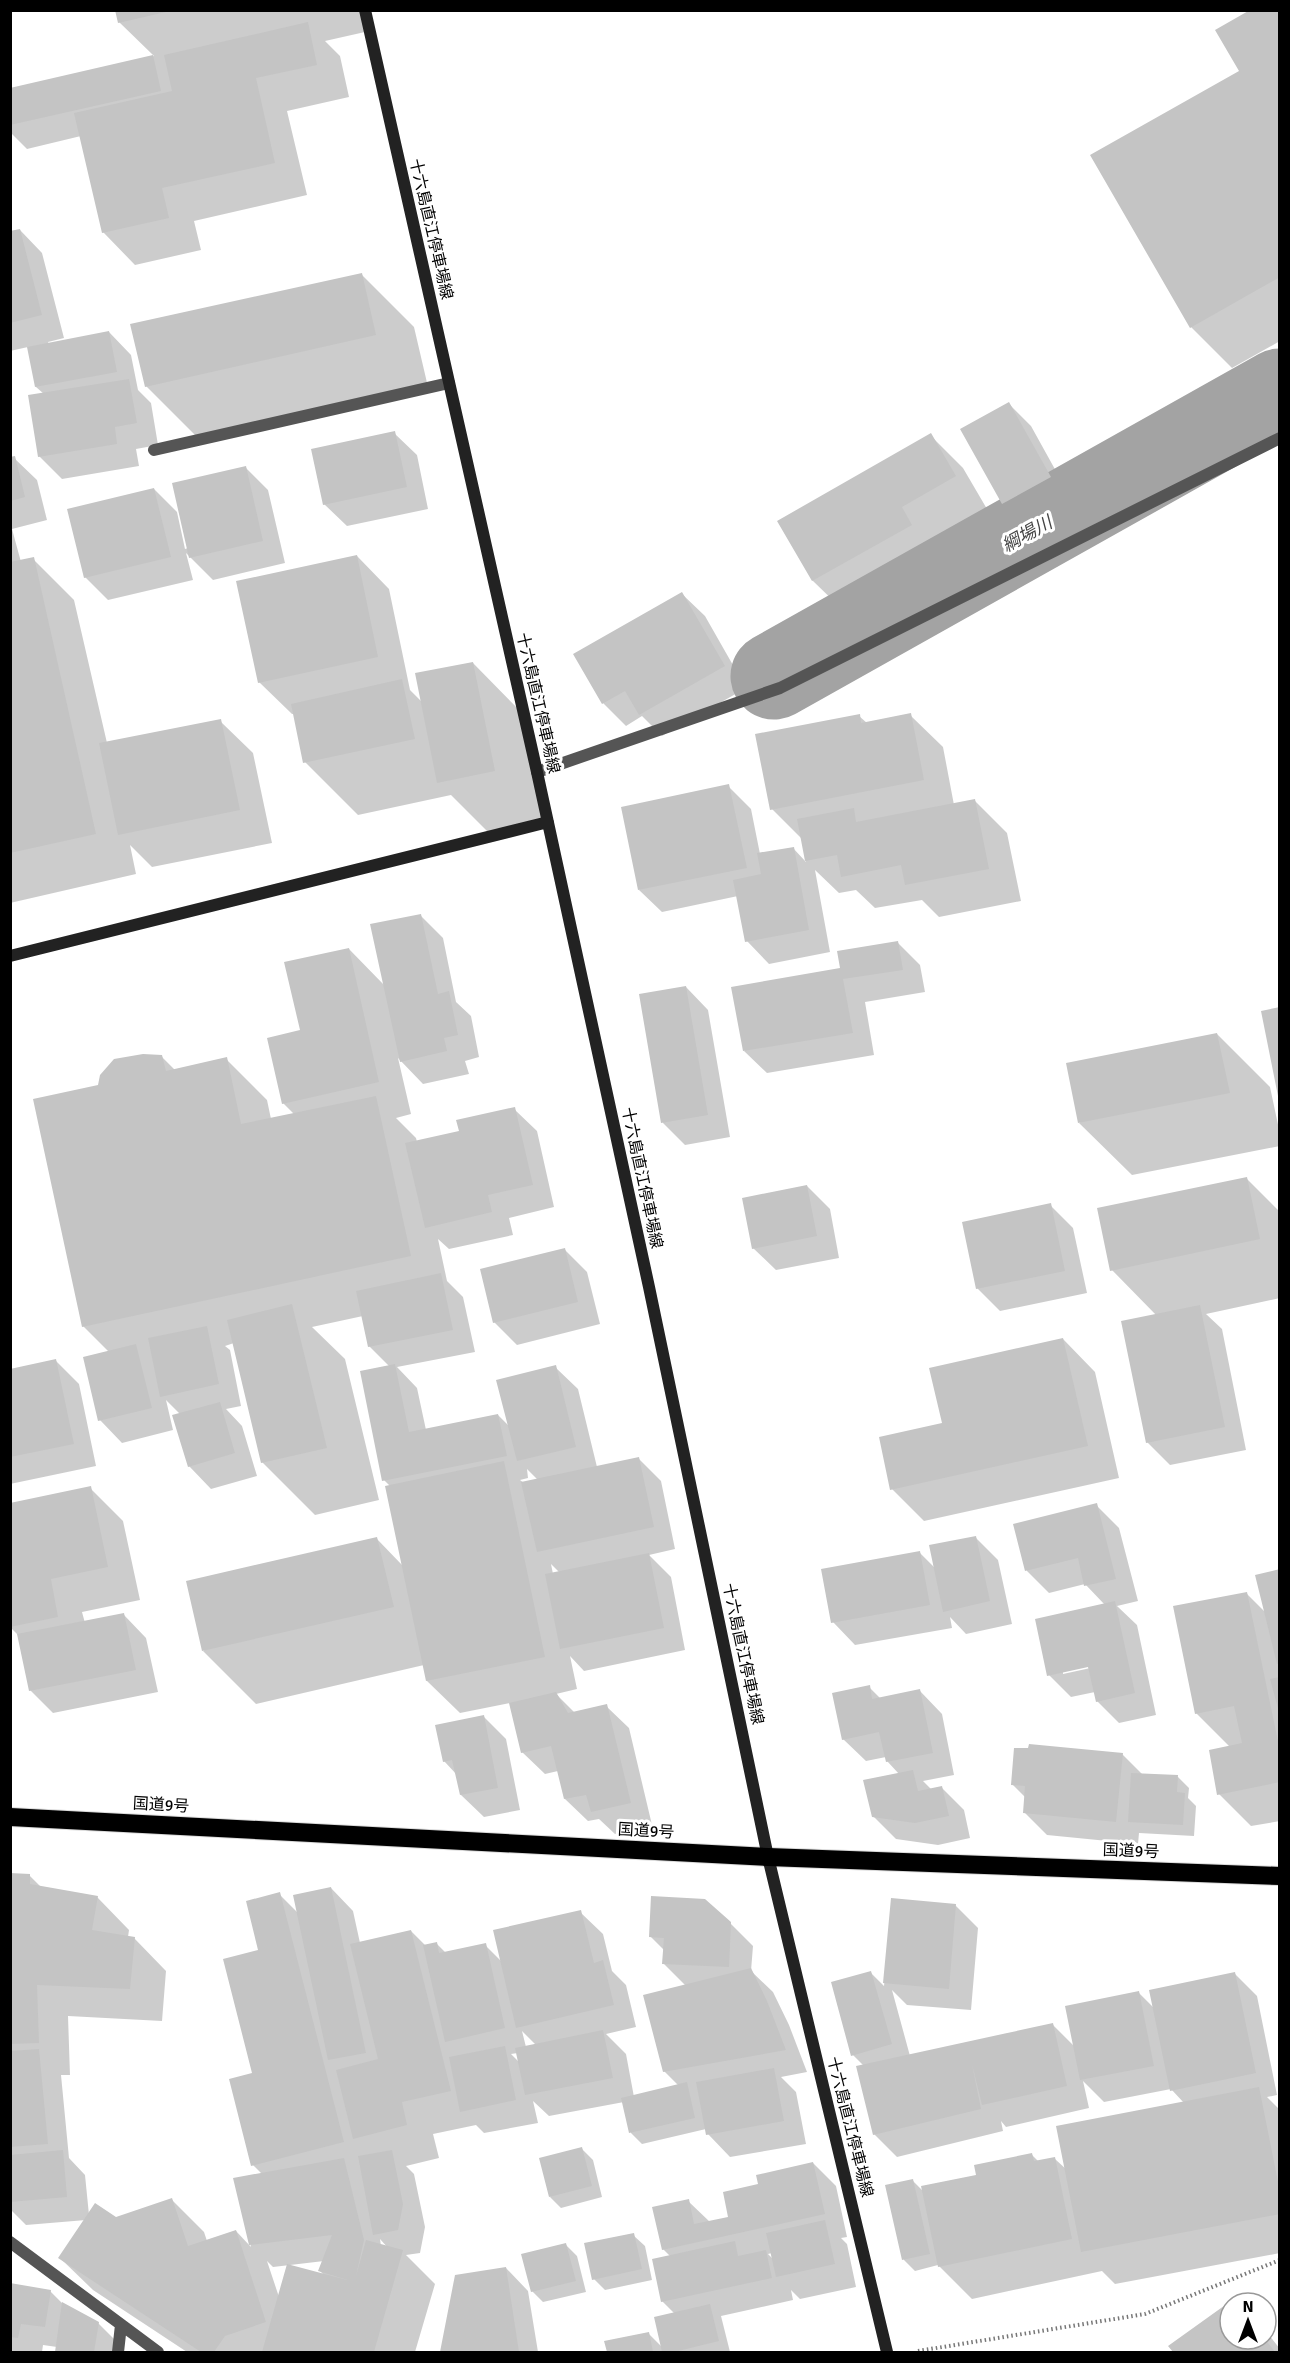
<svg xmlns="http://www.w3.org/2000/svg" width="1290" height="2363" viewBox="0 0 1290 2363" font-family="Signika,'Noto Sans JP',sans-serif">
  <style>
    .shadow { fill: #0003; fill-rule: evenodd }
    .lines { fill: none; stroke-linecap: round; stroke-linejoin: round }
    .river { stroke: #a3a3a3; stroke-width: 87 }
    .building { fill: #c4c4c4 }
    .highway-casing { stroke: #dbdbdb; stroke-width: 20 }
    .path { stroke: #777; stroke-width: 4; stroke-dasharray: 1.5 3; stroke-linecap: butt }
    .street { stroke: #555; stroke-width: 12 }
    .secondary { stroke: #222; stroke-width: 12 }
    .highway { stroke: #000; stroke-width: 18 }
    .labels { text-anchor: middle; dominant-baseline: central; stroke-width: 6; stroke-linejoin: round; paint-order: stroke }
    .street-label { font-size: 16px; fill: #000; stroke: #fff }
    .water-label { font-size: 18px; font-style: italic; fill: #444; stroke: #fff }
  </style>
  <rect width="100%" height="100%" fill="#fff"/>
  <path class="shadow" d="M117 10H360L365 32 325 41 340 56 349 97 287 111 307 195 194 221 201 250 135 265 103 232 81 136 27 149 10 132V89L154 56 119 22Z
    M1280 10V341L1232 368 1191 327 1092 156 1241 72Z
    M20 230 42 253 64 338 48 342 49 344 109 332 131 355 138 390 151 403 158 445 136 449 139 466 62 479 39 456 44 394 36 387 28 347 10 351V233Z
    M361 274 414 327 428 387 199 439 146 386Z
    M1009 404 1031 426 1072 500 1025 525 1003 503Z
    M394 433 417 455 428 509 347 526 324 504Z
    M930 435 963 468 987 509 934 540 944 558 846 613 813 581 779 521Z
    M14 458 37 480 47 520 12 529 21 562 33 559 74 600 107 743 220 721 253 753 272 843 152 867 130 845 136 874 10 903V459Z
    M245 467 268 490 285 563 213 580 186 553 193 580 108 600 85 577 154 489 177 512 185 549 188 548Z
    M357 556 389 589 410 690 422 702 473 663 525 716 547 823 491 835 451 795 358 815 305 762 295 714H292L259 682Z
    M682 594 705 616 746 688 662 736 642 716 626 726 603 703 575 655Z
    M910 715 943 747 954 805 975 801 1007 833 1021 901 939 917 922 900 875 908 856 890 839 893 815 870 830 952 769 964 747 941 738 896 662 912 639 890 728 786 751 809 760 854 793 848 806 862 802 839 772 809 859 716 867 723Z
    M420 915 443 938 456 1002 471 1016 479 1057 465 1061 469 1074 423 1084 398 1058 411 1114 396 1118 416 1138 417 1142 461 1132 514 1109 537 1131 554 1207 509 1218 513 1235 449 1249 438 1239 447 1281 463 1297 475 1352 397 1367 417 1388 426 1430 498 1415 510 1427 555 1367 578 1389 597 1467 638 1458 661 1481 675 1549 649 1555 671 1577 685 1650 584 1671 570 1656 577 1689 556 1694 575 1713 606 1706 629 1728 652 1825 615 1834 599 1819 588 1821 565 1799 558 1771 545 1774 522 1752 510 1703 460 1713 427 1681 424 1665 256 1704 203 1651 377 1539 403 1566 390 1486 384 1480 389 1366 369 1346 363 1316 312 1327 345 1359 379 1500 315 1515 262 1462 234 1343 225 1346 230 1350 241 1406 226 1409 242 1426 257 1476 211 1489 189 1466 180 1414 166 1400 173 1430 122 1443 100 1420 109 1352 83 1326 99 1087 162 1057 175 1070 226 1059 267 1100 271 1119 294 1114 283 1103 301 1031 349 949 385 986ZM527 1469 538 1480 524 1483 520 1480 528 1478ZM551 1564 559 1572 553 1574Z
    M897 942 920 965 925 992 865 1002 874 1055 767 1073 744 1051 842 969Z
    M686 987 708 1010 730 1137 685 1145 663 1123Z
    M1217 1034 1270 1087 1280 1134V1146L1132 1175 1079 1123Z
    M1246 1178 1280 1212V1298L1206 1314 1222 1329 1246 1450 1170 1465 1147 1442 1157 1316 1112 1270Z
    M807 1186 830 1209 839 1258 776 1270 753 1248Z
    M1050 1205 1073 1228 1087 1293 1000 1311 977 1288Z
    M565 1250 587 1272 600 1324 517 1345 494 1322Z
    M1063 1339 1095 1372 1119 1478 924 1521 892 1489 944 1424Z
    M56 1361 79 1384 96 1466 10 1484V1370Z
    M90 1488 123 1521 140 1600 82 1612 85 1623 124 1615 146 1638 158 1692 53 1713 30 1690 18 1635 10 1627V1505Z
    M1096 1505 1119 1528 1138 1601 1117 1606 1137 1625 1156 1715 1119 1723 1097 1701 1095 1692 1071 1697 1049 1675 1105 1605 1085 1584 1049 1593 1027 1571 1015 1526ZM1095 1664V1667L1063 1674V1671Z
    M975 1537 998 1560 1012 1624 966 1634 950 1617 952 1628 855 1645 833 1622 920 1553 935 1568Z
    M1280 1570V1821L1251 1826 1219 1794 1230 1747 1196 1713 1246 1593 1266 1613Z
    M869 1687 881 1699 920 1691 942 1714 954 1775 923 1781 932 1790 941 1787 964 1810 970 1838 938 1845 896 1839 873 1816 899 1774 887 1761 886 1757 866 1761 843 1739Z
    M484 1717 506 1739 520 1810 484 1817 461 1795 457 1775 444 1761Z
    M1122 1754 1143 1775 1178 1777 1189 1788 1188 1798 1196 1806 1194 1836 1139 1833 1138 1844 1047 1835 1025 1813 1026 1798 1012 1784Z
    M10 1874 29 1875 42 1888 97 1897 129 1930 128 1937 134 1938 166 1971 162 2021 68 2016 70 2075H61L69 2158 85 2175 89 2215 116 2218 172 2200 204 2232 207 2241 236 2231 251 2247 235 2179 262 2174 253 2165 260 1951 279 1894 298 1913 331 1888 353 1911 360 1943 411 1931 426 1946 436 1943 446 1953 485 1945 502 1962 580 1912 603 1934 612 1971 626 1985 636 2027 606 2034 626 2054 634 2097 679 2086 664 2071 686 1986 664 1964 665 1951 650 1936 730 1923 753 1946 751 1971 773 1992 789 2025 807 2072 781 2077 796 2092 806 2144 730 2157 708 2134 706 2129 642 2144 631 2133 624 2102 549 2116 533 2101 538 2123 484 2133 476 2125 433 2134 439 2158 406 2166 414 2174 425 2227 420 2253 406 2255 435 2284 415 2352H187L93 2290 60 2258 86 2220 26 2225 10 2209ZM522 2031 536 2045 526 2047ZM518 2053 520 2063 511 2054ZM380 2239 388 2248 381 2246ZM267 2261 273 2267 324 2261 320 2271 325 2276 279 2297Z
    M892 1900 955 1905 978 1928 971 2010 907 2005 892 1990 910 2056 1053 2025 1075 2047 1139 1993 1154 2008 1234 1973 1257 1996 1277 2095 1267 2097 1280 2110V2253L1115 2284 1102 2271 972 2299 938 2265 915 2271 904 2260 887 2186 912 2180 923 2191 978 2176 1031 2154 1039 2162 1055 2159 1067 2170 1184 2103 1171 2089 1104 2102 1083 2081 1089 2108 1006 2127 1001 2121 1003 2131 897 2157 874 2134 864 2066 853 2055 871 1973 884 1986Z
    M582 2149 593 2160 602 2197 561 2208 550 2197Z
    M813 2163 836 2186 847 2237 841 2238 847 2244 856 2287 800 2299 791 2290 793 2300 721 2316 730 2352H608L606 2342 648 2333 663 2348 675 2314 662 2301 670 2256 663 2249 688 2201 710 2222 730 2218 760 2186ZM772 2253 774 2260 768 2254Z
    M633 2235 645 2246 652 2280 605 2290 594 2279Z
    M566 2245 577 2256 586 2292 543 2302 532 2291Z
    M506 2268 528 2291 538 2352H441L456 2276Z
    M10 2284 50 2291 62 2303 98 2323 121 2346 120 2352H57V2347L43 2345 42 2352H10Z
    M1230 2304V2339H1266V2331L1280 2349V2352H1175L1170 2346Z"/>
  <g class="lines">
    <path class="river" d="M774 676 1280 392"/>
  </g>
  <path class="building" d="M115 10H170V11L118 23Z
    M1250 10H1280V277L1190 328 1090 155 1239 71 1215 30Z
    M308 22 317 65 256 78 275 163 162 188 169 218 102 233 74 113 172 91 164 55Z
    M153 55 161 91 10 125V88Z
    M20 229 42 315 10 323V231Z
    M362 273 376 335 145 387 130 324Z
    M109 331 117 372 35 387 27 347Z
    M129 379 137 423 115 427 117 444 38 457 28 395Z
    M1009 402 1051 477 1002 504 960 429Z
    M395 431 407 487 323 505 311 449Z
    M931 433 956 476 902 507 912 525 812 581 777 521Z
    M15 456 25 497 10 501V457Z
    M246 466 263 541 189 558 172 483Z
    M154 488 171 557 84 578 67 509Z
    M357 555 378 657 258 683 236 581Z
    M34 557 96 834 10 853V562Z
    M682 592 725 666 639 715 625 691 602 704 573 654Z
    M473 662 495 771 437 783 415 673Z
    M402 679 415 739 303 763 291 704Z
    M911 713 924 780 770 810 755 734 860 714 861 723Z
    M221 719 240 810 118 835 99 743Z
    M729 784 747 868 638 890 621 807Z
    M975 799 989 869 905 885 901 865 841 877 837 855 805 861 797 819 854 808 856 822Z
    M794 847 809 930 745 942 733 880 761 874 757 853Z
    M421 914 438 994 449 991 458 1035 444 1038 447 1051 400 1062 370 924Z
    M898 941 903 970 843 979 853 1033 743 1051 731 987 840 968 837 951Z
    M349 948 379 1082 282 1104 267 1038 300 1030 284 962Z
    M686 986 708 1115 661 1123 639 994Z
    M1280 1007V1096H1278L1261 1011Z
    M1217 1033 1230 1093 1078 1123 1066 1063Z
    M143 1054 162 1055 166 1071 227 1057 241 1124 376 1096 411 1256 82 1327 33 1099 98 1085 100 1075 114 1059Z
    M515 1107 533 1185 488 1195 492 1212 425 1228 405 1143 459 1131 456 1120Z
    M1247 1177 1260 1239 1110 1271 1097 1208Z
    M807 1185 817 1236 752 1249 742 1198Z
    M1051 1203 1065 1271 976 1289 962 1222Z
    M565 1248 578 1302 493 1323 480 1269Z
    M441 1273 453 1330 368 1347 356 1291Z
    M292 1304 327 1448 261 1463 227 1320Z
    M1200 1305 1225 1427 1146 1443 1121 1321Z
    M207 1326 219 1384 160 1397 148 1338Z
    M1063 1338 1088 1446 890 1490 879 1437 942 1423 929 1368Z
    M136 1344 152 1408 98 1421 83 1357Z
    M56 1359 74 1444 10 1457V1369Z
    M395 1364 409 1432 498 1414 507 1456 382 1481 360 1371Z
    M556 1365 576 1447 517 1461 496 1380Z
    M220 1402 235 1453 188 1467 172 1415Z
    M639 1457 654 1527 537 1552 521 1482Z
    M504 1461 545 1657 426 1681 385 1486Z
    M91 1486 108 1567 51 1579 58 1617 10 1627V1503Z
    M1097 1503 1116 1579 1084 1586 1078 1558 1025 1571 1013 1524Z
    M976 1536 990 1601 943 1612 929 1545Z
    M377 1537 394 1607 202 1651 186 1581Z
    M920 1551 930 1605 831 1623 821 1569Z
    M649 1553 664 1628 560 1649 545 1574Z
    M1280 1569V1663L1277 1664 1255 1575Z
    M1247 1592 1280 1751V1782L1217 1795 1209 1750 1242 1743 1234 1706 1195 1714 1173 1606Z
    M1115 1601 1135 1693 1096 1702 1088 1667 1047 1676 1035 1619Z
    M124 1613 136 1670 29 1691 17 1634Z
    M1280 1677V1712H1279L1270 1679Z
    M870 1685 872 1699 920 1689 933 1753 886 1762 879 1732 842 1740 832 1693Z
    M556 1692 568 1713 607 1704 631 1803 591 1812 586 1795 564 1799 551 1746 521 1753 509 1703Z
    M484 1715 498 1788 460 1795 452 1760 443 1762 435 1725Z
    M1029 1744 1123 1753 1116 1822 1023 1813 1025 1786 1011 1785 1014 1748H1028Z
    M913 1770 918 1791 942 1786 949 1816 915 1823 872 1817 863 1780Z
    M1131 1773 1178 1775 1177 1792 1185 1793 1183 1825 1128 1822Z
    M10 1873 30 1874V1884L98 1896 92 1930 135 1937 130 1989 37 1985 39 2043 10 2044Z
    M331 1887 366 2053 328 2060 293 1895Z
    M280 1892 344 2142 251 2166 229 2079 252 2073 223 1959 258 1950 246 1901Z
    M651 1896 705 1899 731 1922 729 1967 662 1964 664 1938 649 1937Z
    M891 1898 956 1904 949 1989 883 1983Z
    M581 1910 594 1963 603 1960 614 2005 516 2028 493 1930Z
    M411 1930 451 2091 402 2102 407 2125 353 2139 336 2070 378 2059 350 1944Z
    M437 1942 439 1953 486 1943 505 2028 445 2042 423 1945Z
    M751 1968 767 2001 786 2050 663 2072 643 1995Z
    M871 1971 892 2044 851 2056 831 1982Z
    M1235 1972 1256 2073 1170 2091 1149 1990Z
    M1139 1991 1154 2066 1080 2080 1065 2006Z
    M1053 2023 1067 2086 982 2105 972 2064 981 2109 873 2135 856 2066Z
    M603 2030 613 2078 525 2095 515 2048Z
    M505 2046 516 2100 460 2112 449 2057Z
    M39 2049 48 2144 10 2147V2051Z
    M774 2068 784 2121 706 2135 696 2082Z
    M687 2082 695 2118 629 2133 621 2098Z
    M1259 2087 1280 2192V2214L1081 2252 1056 2126Z
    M582 2147 592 2186 549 2197 539 2158Z
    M63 2150 67 2197 10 2202V2155Z
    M392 2150 403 2204 398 2230 373 2235 358 2156Z
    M1032 2153 1034 2161 1055 2157 1072 2239 938 2267 921 2186 976 2175 974 2165Z
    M344 2158 364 2240 356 2276 366 2240 403 2250 374 2352H262L287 2264 351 2281 318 2271 332 2235 249 2245 233 2178Z
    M813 2162 825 2214 662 2250 652 2207 689 2199 694 2224 728 2217 723 2192 758 2184 756 2175Z
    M913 2179 930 2254 902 2260 885 2185Z
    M172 2198 188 2246 236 2230 266 2322 225 2336 214 2352H201L58 2258 95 2203 116 2217Z
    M825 2220 835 2264 776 2277 766 2233Z
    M634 2233 642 2269 592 2280 584 2243Z
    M735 2241 738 2256 766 2250 772 2278 661 2302 652 2259Z
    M566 2243 576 2281 531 2292 521 2254Z
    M506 2267 519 2352H440L455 2275Z
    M10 2283 51 2290 45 2327 21 2324 18 2338 10 2337Z
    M1235 2298 1239 2303H1230V2339H1265L1275 2352H1173L1168 2346Z
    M62 2302 99 2322 94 2352H55Z
    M710 2304 719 2341 674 2352H662L654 2317Z
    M649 2332 653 2352H607L604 2341Z"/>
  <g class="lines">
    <g class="highway-casing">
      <path id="highway" d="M10 1817 768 1857 1280 1876"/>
    </g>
    <path class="path" d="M918 2351 1145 2314 1280 2260"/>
    <path class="street" d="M154 450 449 383
      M537 772 780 688 1280 438
      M10 2242 158 2352
      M118 2352 121 2325"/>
    <path class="secondary" d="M365 10 537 772 649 1287 768 1857 887 2352
      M10 956 548 822"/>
    <use href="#highway" class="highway"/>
  </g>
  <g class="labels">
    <g class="street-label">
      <text transform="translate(431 229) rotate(77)">十六島直江停車場線</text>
      <text transform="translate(538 703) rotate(77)">十六島直江停車場線</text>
      <text transform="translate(642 1178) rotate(78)">十六島直江停車場線</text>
      <text transform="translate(743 1654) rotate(78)">十六島直江停車場線</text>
      <text transform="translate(161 1805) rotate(3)">国道9号</text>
      <text transform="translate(646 1831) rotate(3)">国道9号</text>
      <text transform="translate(1131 1851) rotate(2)">国道9号</text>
      <text transform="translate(850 2127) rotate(76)">十六島直江停車場線</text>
    </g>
    <g class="water-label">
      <text transform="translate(1027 534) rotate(-29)">綱場川</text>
    </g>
  </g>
  <rect width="1290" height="2363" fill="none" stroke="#000000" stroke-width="24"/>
  <g transform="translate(1248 2321)"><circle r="28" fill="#ffffff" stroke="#999999" stroke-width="1.5"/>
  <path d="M0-4.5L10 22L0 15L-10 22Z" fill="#000000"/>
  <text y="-9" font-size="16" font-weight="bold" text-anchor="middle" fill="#000000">N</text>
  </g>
</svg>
